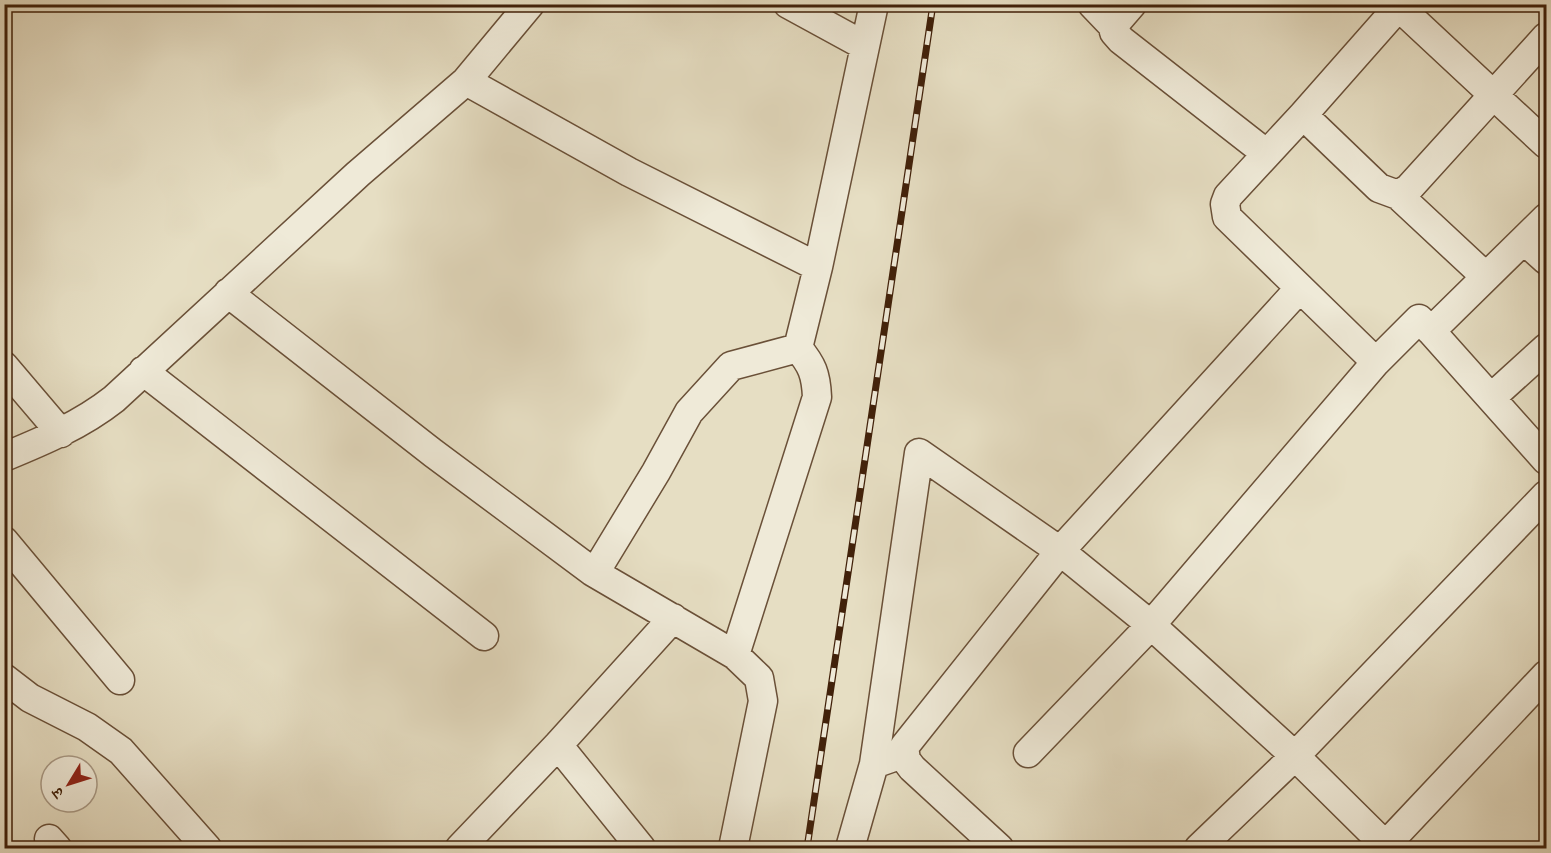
<svg xmlns="http://www.w3.org/2000/svg" width="1551" height="853" viewBox="0 0 1551 853" font-family="'Sorts Mill Goudy','Noto Serif Devanagari',serif">
  <style>
    .lines { fill: none; stroke-linecap: round; stroke-linejoin: round }
    .minor-casing { stroke: #6a5038; stroke-width: 31 }
    .minor { stroke: #efead8; stroke-width: 28 }
    .rail-casing { stroke: #41210a; stroke-width: 7 }
    .rail { stroke: #efead8; stroke-width: 4.5; stroke-dasharray: 14; stroke-linecap: butt }
  </style>
  <rect width="100%" height="100%" fill="#e6dec3"/>
  <filter id="stains"><feTurbulence type="fractalNoise" baseFrequency=".00333" numOctaves="4"/><feColorMatrix values="0 0 0 0 .2 0 0 0 0 .09 0 0 0 0 .02 0 0 0 .5 -.17"/></filter>
  <radialGradient id="worn" r=".72"><stop offset=".6" stop-color="#630" stop-opacity="0"/><stop offset="1" stop-color="#630" stop-opacity=".3"/></radialGradient>
  <g class="lines">
    <g class="minor-casing">
      <path id="minor" d="M788 4 865 46
        M1092 4 1113 26
        M1132 4 1113 26 1114 32 1121 40 1267 154
        M1399 7 1546 144
        M466 81 629 172 818 267
        M1303 115 1379 188 1398 195 1409 188 1546 37
        M1398 195 1486 277
        M1524 240 1546 260
        M228 293 433 453 593 572 602 561 656 472 689 412 731 366 798 348 818 267 874 4
        M1431 331 1546 460
        M1376 362 1227 217 1225 204 1228 196 1303 115 1401 4
        M4 366 61 433
        M143 371 484 636
        M1491 398 1546 348
        M4 457C43 441 81 425 114 399L358 174 466 81 530 4
        M4 541 120 680
        M593 572 735 655 759 678 763 701 733 848
        M735 655 817 397C816 374 812 365 798 348
        M4 678 30 698 87 727 121 751 207 848
        M558 745 641 848
        M1028 753 1151 625 1376 362 1419 319 1431 331 1546 218
        M874 764 919 453 1060 551 1151 625 1295 756 1386 846
        M49 839 57 848
        M460 848 558 745 673 618
        M850 848 874 764 891 758
        M999 848 912 768 906 760 904 747 1060 551 1300 288
        M1199 848 1295 756 1546 495
        M1383 848 1546 675"/>
    </g>
    <use href="#minor" class="minor"/>
    <g class="rail-casing">
      <path id="rail" d="M807 848 933 4"/>
    </g>
    <use href="#rail" class="rail"/>
  </g>
  <rect width="1551" height="853" fill="none" stroke="#e6dec3" stroke-width="24"/>
  <rect x="6" y="6" width="1539" height="841" fill="none" stroke="#41210a" stroke-width="3"/>
  <rect x="12" y="12" width="1527" height="829" fill="none" stroke="#41210a" stroke-width="1.5"/>
  <g transform="translate(69 784) rotate(232)"><circle r="28" fill="#efead8" stroke="#a99a86" stroke-width="1.5"/>
  <path d="M0-4.5L10 22L0 15L-10 22Z" fill="#8f2418"/>
  <text y="-9" font-size="16" font-weight="bold" text-anchor="middle" fill="#41210a">उ</text>
  </g>
  <rect width="100%" height="100%" filter="url(#stains)"/>
  <rect width="100%" height="100%" fill="url(#worn)"/>
</svg>
